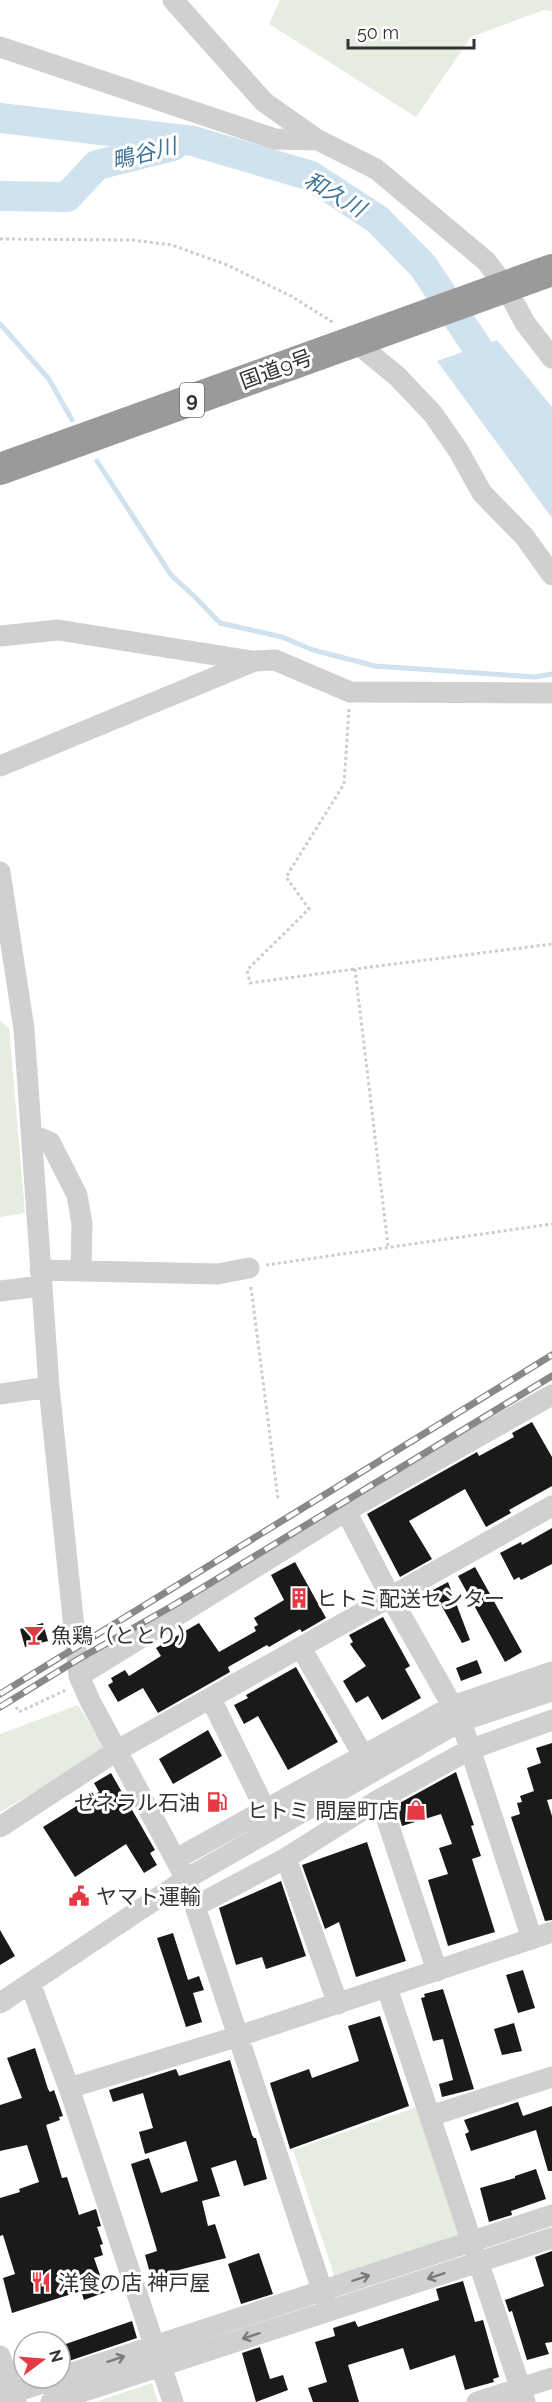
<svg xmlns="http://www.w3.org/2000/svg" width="552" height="2402" viewBox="0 0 552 2402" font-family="Raleway,'Noto Sans JP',sans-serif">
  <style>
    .green { fill: #e6ecdf }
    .water { fill: #cfe2ee }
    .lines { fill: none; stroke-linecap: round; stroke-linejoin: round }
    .stream { stroke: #cfe2ee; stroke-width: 5 }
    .river { stroke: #cfe2ee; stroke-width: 30 }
    .building { fill: #1a1a1a }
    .path { stroke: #cdcdcd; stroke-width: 3; stroke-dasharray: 3 3; stroke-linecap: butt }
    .minor { stroke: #d0d0d0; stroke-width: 21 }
    .highway { stroke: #9a9a9a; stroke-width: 32 }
    .rail-casing { stroke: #888; stroke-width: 7 }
    .rail { stroke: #fff; stroke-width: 4.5; stroke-dasharray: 14; stroke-linecap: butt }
    .oneway { stroke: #7a7a7a }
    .labels { text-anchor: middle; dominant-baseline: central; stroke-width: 6; stroke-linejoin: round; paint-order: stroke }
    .shield { fill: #fff; stroke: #707070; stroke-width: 1.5 }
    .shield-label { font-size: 20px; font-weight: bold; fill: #333 }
    .street-label { font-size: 21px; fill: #333; stroke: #fff }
    .poi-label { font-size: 21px; fill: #333; stroke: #fff; text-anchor: start }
    .water-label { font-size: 22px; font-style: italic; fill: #3f7597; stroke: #fff }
  </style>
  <rect width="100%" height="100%" fill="#fff"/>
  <path class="green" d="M280 0H552V11L544 10 471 37 416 117 269 24Z
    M0 1021 9 1028 25 1213 0 1217Z
    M78 1705 106 1750 0 1812V1734Z
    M420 2106 460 2233 454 2241 335 2278 293 2150Z
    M152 2383 158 2402H95Z"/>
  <path class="water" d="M497 340 552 407V518L437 361Z"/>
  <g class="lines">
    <path class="stream" d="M0 324 49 379 72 420
      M97 461 171 575 195 597 220 623 282 637 313 650 375 666 535 677 552 674"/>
    <path class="river" d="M0 118 193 141 311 176 377 219 423 266 499 380
      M0 196 67 197 97 165 173 146"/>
  </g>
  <path class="building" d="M532 1422 552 1457V1486L509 1510 511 1513 486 1527 465 1489 409 1521 432 1559 400 1577 367 1514 477 1452 479 1456 514 1437 512 1433Z
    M552 1528V1564L521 1580 519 1577 514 1580 500 1553 521 1542 522 1545Z
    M295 1562 326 1618 302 1632 300 1629 269 1647 267 1645 228 1667 230 1672 158 1713 143 1688 118 1702 108 1685 113 1682 111 1678 125 1670 129 1676 161 1656 156 1648 199 1623 219 1652 256 1631 254 1627 258 1625 254 1618 284 1600 271 1575Z
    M475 1567 522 1652 505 1662 458 1576Z
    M448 1582 470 1640 462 1643 433 1590Z
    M383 1617 410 1666 405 1669 421 1698 382 1720 368 1696 356 1703 343 1681 366 1666 350 1644 353 1642 349 1635Z
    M43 1623 48 1641 25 1647 20 1629Z
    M477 1660 482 1673 461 1681 456 1668Z
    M296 1667 338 1742 288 1770 258 1716 244 1724 234 1705 248 1698 246 1695Z
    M208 1730 222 1756 173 1784 159 1759Z
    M552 1743V1799L547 1800 552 1816V1920L545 1921 511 1817 520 1814 517 1803 522 1802 520 1796 534 1791 527 1768 541 1763 536 1748Z
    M456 1772 474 1825 471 1826 481 1856 472 1859 495 1932 448 1946 428 1880 448 1874 439 1848 452 1844 441 1814 402 1826 396 1805Z
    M111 1773 155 1850 150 1853 157 1865 144 1873 126 1844 75 1877 43 1827 99 1792 94 1783Z
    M367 1842 406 1961 356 1977 339 1922 325 1929 302 1865Z
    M281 1881 306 1956 266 1969 262 1957 236 1965 219 1908Z
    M0 1930 15 1956 0 1965Z
    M173 1933 188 1980 199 1976 204 1990 193 1993 202 2022 186 2027 157 1938Z
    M523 1970 535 2008 518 2013 506 1975Z
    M443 1989 474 2089 442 2097 439 2084 453 2080 443 2039 433 2041 421 1998 425 1997 424 1994Z
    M380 2016 409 2106 290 2149 270 2083 309 2069 312 2078 359 2061 348 2026Z
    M514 2023 522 2051 502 2055 494 2029Z
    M35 2048 48 2089 50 2092 54 2090 63 2116 59 2117 60 2120 46 2125 62 2178 67 2177 79 2215 96 2209 101 2226 97 2227 103 2244 100 2245 103 2255 94 2258 106 2292 84 2300 81 2291 12 2313 3 2278 15 2274 3 2235 0 2236V2198L20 2192 19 2189 39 2182 27 2145 0 2151V2105L22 2098 7 2058Z
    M230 2060 252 2135 254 2138H256L267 2179 244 2186 236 2160 211 2168 220 2196 202 2201 208 2226 215 2224 226 2258 151 2277 145 2255 157 2251 156 2247 131 2164 149 2158 161 2193 198 2181 186 2141 145 2154 139 2132 153 2128 143 2093 113 2102 109 2090 176 2069 179 2076Z
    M518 2102 523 2116 552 2106V2171H548L536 2130 471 2151 465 2134 469 2132 464 2120Z
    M536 2169 546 2199 511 2211 512 2215 489 2222 480 2188 515 2178V2176Z
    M552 2251V2342L545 2343 549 2354 527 2360 512 2311 509 2312 505 2300 544 2286 535 2257Z
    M259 2253 273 2294 241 2304 228 2264Z
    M463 2281 475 2322 483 2320 499 2377 493 2379 494 2382 465 2390 455 2355 410 2370 403 2348 348 2365 359 2402H313L308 2388 327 2382 315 2342 335 2336 333 2328 355 2321 358 2327 439 2300 436 2289Z
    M132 2321 137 2338 60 2364V2346Z
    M260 2347 270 2379 283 2375 288 2390 256 2402 242 2353Z"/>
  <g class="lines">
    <path class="path" d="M0 239 132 240 172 245 227 265 291 296 334 323
      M349 709 344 784 286 877 309 909 247 970 250 983 355 969
      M388 1246 355 969 552 944
      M266 1265 552 1224
      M251 1287 278 1499
      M16 1707 19 1712 66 1690"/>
    <path class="minor" d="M173 0 264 102 318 140 376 169 486 261 505 286 525 323 552 358
      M0 47 275 139 318 140
      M354 341 397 376 433 414 458 450 482 493 524 536 552 575
      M0 636 58 630 252 661 275 660 350 692 552 693
      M0 766 252 662
      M0 872 24 1029 49 1387 79 1676 90 1701 186 1879 329 2311
      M32 1135 50 1142 77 1195 82 1224 81 1270
      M40 1270 218 1274 249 1268
      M0 1291 41 1286
      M0 1394 49 1387
      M346 1511 390 1596 461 1721 532 1939
      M301 1648 363 1755
      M79 1676 346 1511 552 1395
      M211 1699 265 1809
      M380 1799 437 1971
      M0 1827 118 1750 552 1506
      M286 1858 338 2004
      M176 1859 453 1706 552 1672
      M196 1906 286 1858 380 1799 469 1750 552 1720
      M30 1983 69 2088 173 2402
      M387 1988 525 2402
      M0 2003 186 1879 461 1721 552 1691
      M69 2088 239 2036 552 1932
      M430 2116 552 2077
      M0 2356 16 2402
      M60 2377 552 2215
      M0 2397 58 2378
      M51 2402 552 2238
      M477 2402 552 2378"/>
    <path class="highway" d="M0 469 552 270"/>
    <g class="rail-casing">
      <path id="rail" d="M0 1694 552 1355
        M0 1707 77 1660 174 1605 552 1376"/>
    </g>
    <use href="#rail" class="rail"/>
  </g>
  <defs><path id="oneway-shaft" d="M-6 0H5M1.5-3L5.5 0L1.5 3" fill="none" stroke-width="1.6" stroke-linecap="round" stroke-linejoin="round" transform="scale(1.5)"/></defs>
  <g class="oneway">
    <use href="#oneway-shaft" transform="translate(436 2276) rotate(162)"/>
    <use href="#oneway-shaft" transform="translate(361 2278) rotate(-18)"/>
    <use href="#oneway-shaft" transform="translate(251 2336) rotate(162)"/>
    <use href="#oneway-shaft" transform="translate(116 2359) rotate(-18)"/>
  </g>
  <defs>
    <g id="building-bare" transform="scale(1.62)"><path d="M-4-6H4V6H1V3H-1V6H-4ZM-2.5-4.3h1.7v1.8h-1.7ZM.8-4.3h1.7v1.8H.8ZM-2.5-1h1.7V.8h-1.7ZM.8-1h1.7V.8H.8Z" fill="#e63946" stroke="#fff" stroke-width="2.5" paint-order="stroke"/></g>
    <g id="bar-bare" transform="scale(1.62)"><path d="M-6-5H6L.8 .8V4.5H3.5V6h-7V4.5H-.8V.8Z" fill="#e63946" stroke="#fff" stroke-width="2.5" paint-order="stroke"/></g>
    <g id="fuel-bare" transform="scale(1.62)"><path d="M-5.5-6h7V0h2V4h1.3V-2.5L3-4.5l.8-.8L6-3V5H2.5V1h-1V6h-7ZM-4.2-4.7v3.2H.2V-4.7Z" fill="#e63946" stroke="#fff" stroke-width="2.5" paint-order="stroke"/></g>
    <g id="shop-bare" transform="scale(1.62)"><path d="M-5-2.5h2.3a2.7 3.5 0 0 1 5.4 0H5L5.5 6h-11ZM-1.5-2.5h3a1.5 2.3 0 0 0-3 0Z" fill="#e63946" stroke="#fff" stroke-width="2.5" paint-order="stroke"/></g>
    <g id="civic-bare" transform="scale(1.62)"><path d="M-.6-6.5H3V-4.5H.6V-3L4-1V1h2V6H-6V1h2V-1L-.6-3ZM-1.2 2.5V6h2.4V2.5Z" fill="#e63946" stroke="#fff" stroke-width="2.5" paint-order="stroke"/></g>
    <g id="restaurant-bare" transform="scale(1.62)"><path d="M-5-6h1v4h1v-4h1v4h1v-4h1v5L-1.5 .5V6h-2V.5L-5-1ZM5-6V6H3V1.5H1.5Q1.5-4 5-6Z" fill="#e63946" stroke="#fff" stroke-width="2.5" paint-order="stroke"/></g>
  </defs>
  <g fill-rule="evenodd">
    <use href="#building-bare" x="299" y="1598"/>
    <use href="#bar-bare" x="34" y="1635"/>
    <use href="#fuel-bare" x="217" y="1802"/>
    <use href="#shop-bare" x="416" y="1810"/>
    <use href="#civic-bare" x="79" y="1896"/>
    <use href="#restaurant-bare" x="41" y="2282"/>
  </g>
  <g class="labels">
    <rect class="shield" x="180" y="383" width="24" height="34" rx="4.5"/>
    <g class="shield-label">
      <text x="192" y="400">9</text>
    </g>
    <g class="street-label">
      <text transform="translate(276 369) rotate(-20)">国道9号</text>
    </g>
    <g class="poi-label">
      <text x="316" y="1598">ヒトミ配送センター</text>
      <text x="51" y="1635">魚鶏（ととり）</text>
      <text x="200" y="1802" text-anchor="end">ゼネラル石油</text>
      <text x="399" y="1810" text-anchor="end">ヒトミ 問屋町店</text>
      <text x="96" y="1896">ヤマト運輸</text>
      <text x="58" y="2282">洋食の店 神戸屋</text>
    </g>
    <g class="water-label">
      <text transform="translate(144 153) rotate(-14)">鴫谷川</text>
      <text transform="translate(335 194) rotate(30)">和久川</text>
    </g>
  </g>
  <g transform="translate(42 2360) rotate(74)"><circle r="28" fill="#ffffff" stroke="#adadad" stroke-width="1.5"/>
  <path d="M0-4.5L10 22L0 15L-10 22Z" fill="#e63946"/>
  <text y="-9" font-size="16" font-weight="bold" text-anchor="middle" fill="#333333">N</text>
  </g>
  <path d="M348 39v9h126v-9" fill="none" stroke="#333333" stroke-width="3"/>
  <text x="357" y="39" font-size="18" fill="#333333" stroke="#ffffff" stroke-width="4.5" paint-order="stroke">50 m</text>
</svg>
